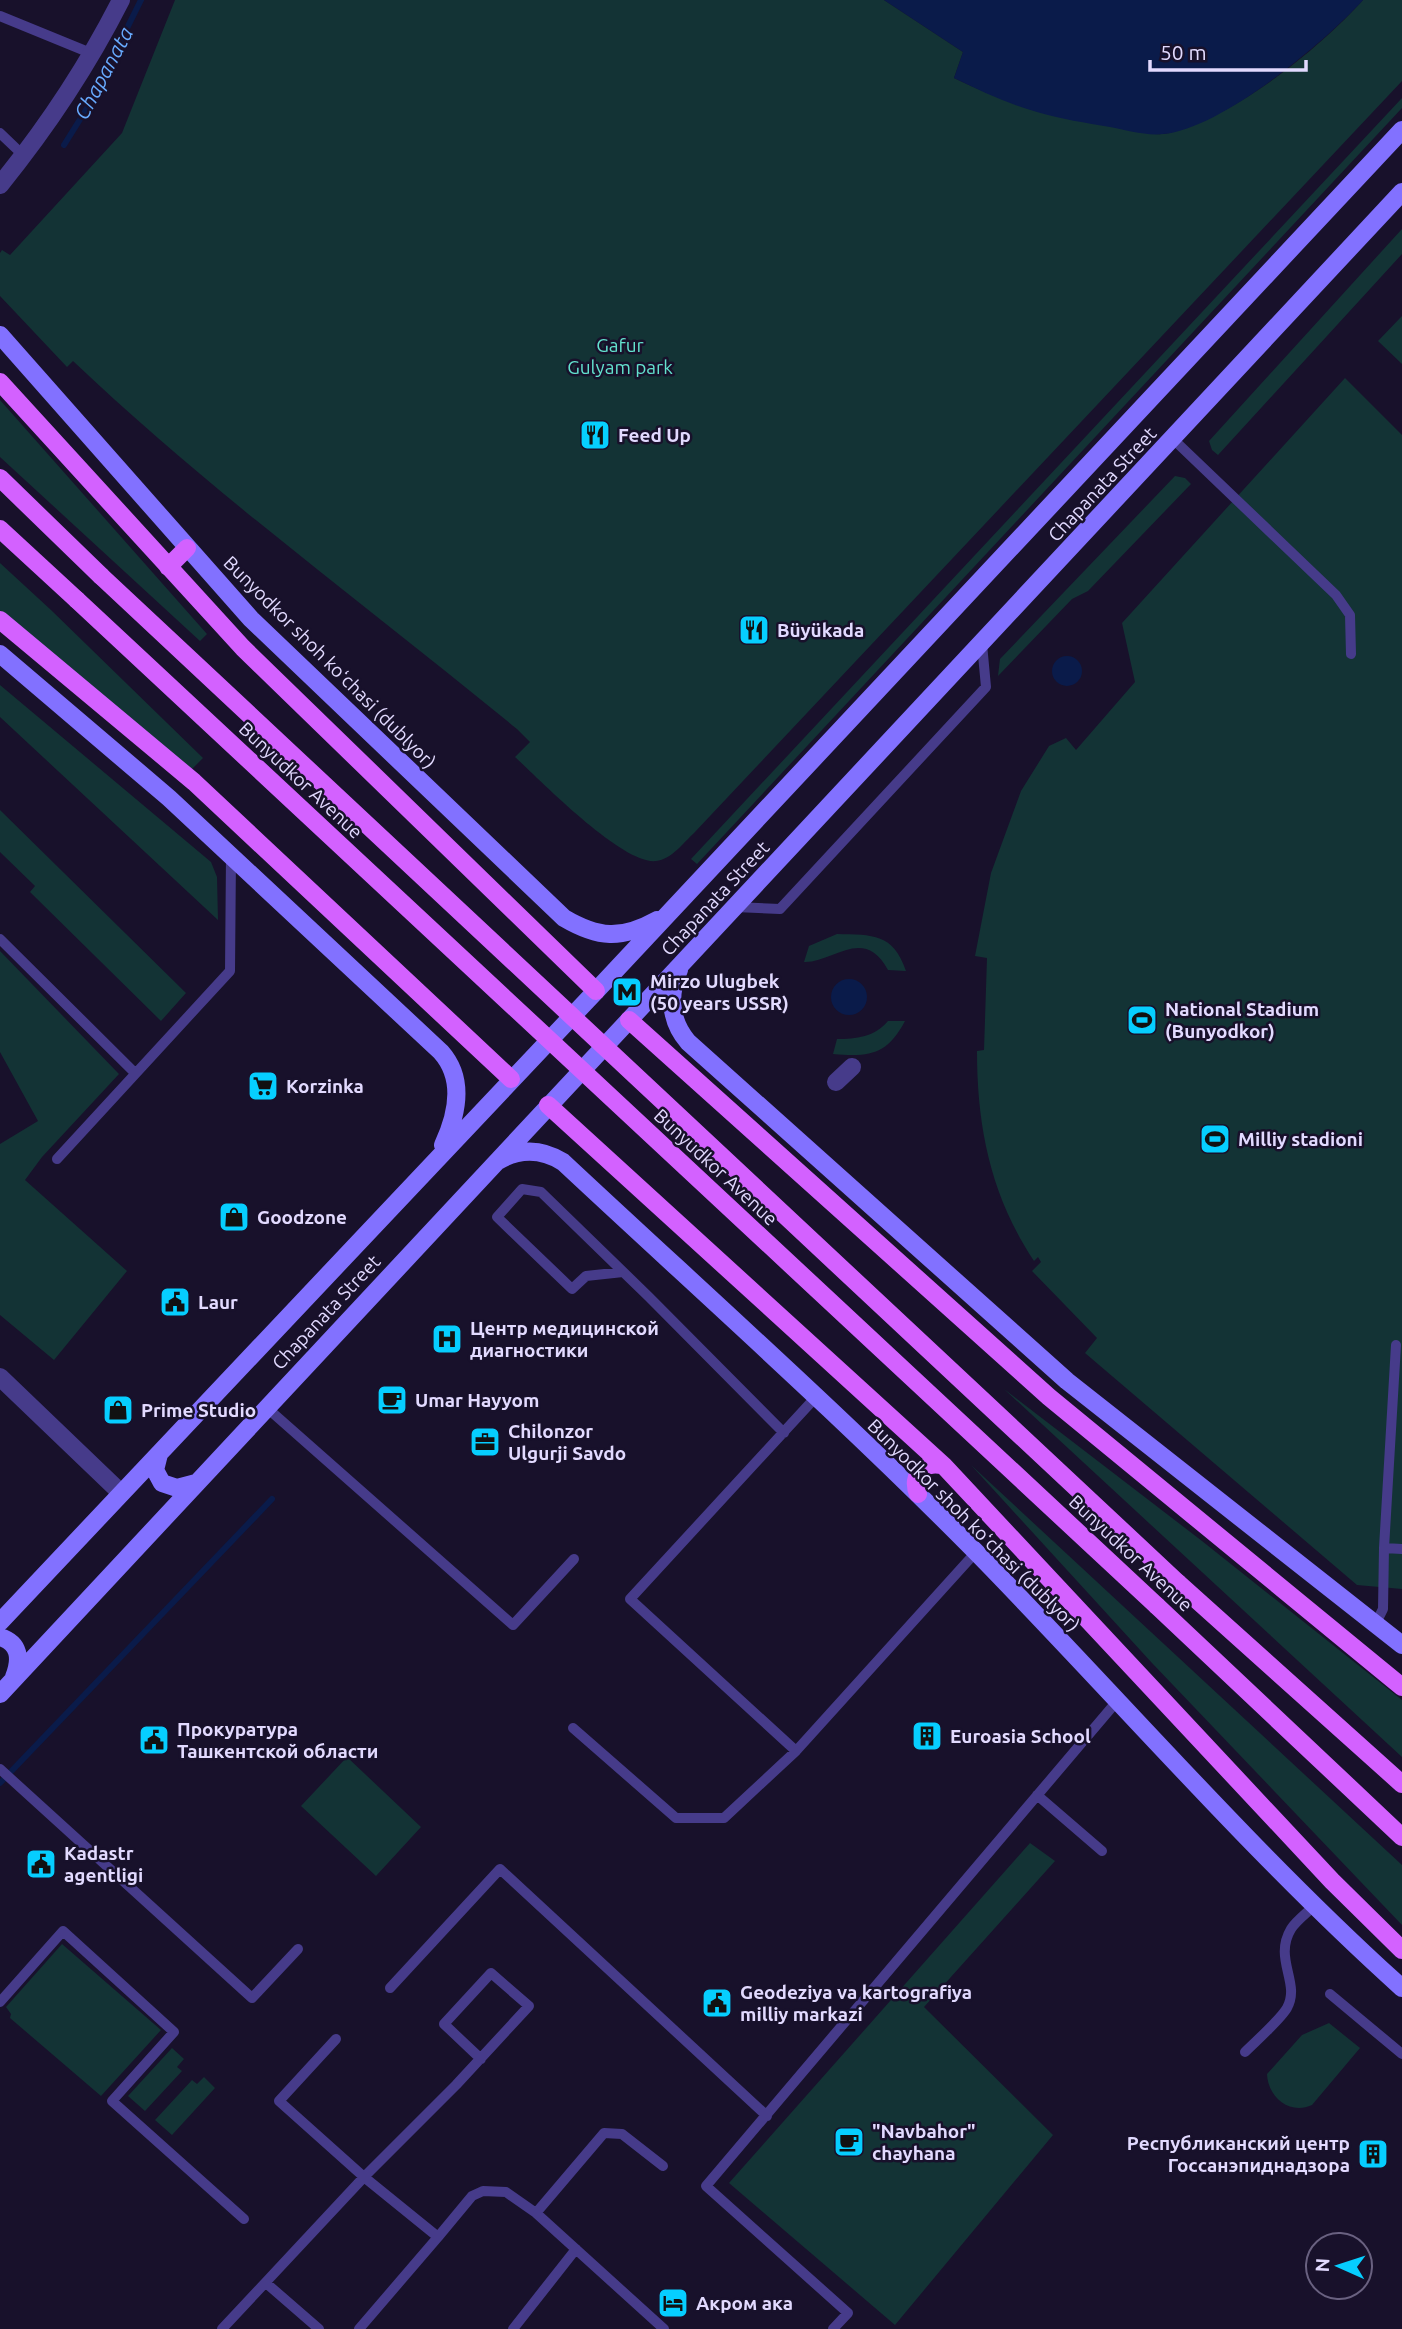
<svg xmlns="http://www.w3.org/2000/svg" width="1402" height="2329" viewBox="0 0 1402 2329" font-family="Ubuntu,sans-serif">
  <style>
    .green { fill: #133335 }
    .water { fill: #0a1b4a }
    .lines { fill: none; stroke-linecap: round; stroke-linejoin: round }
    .stream { stroke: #0a1b4a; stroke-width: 6 }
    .lane { stroke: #463b8a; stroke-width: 10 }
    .street { stroke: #463b8a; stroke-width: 18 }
    .secondary { stroke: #8271ff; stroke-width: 18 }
    .primary { stroke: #d361ff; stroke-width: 18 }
    .primary-bridge { stroke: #d361ff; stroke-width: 18 }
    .labels { text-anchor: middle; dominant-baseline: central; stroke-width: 5; stroke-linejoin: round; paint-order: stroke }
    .park-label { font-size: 19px; fill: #63e2ce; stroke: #18112b }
    .poi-label { font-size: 19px; font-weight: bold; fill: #e2daff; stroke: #18112b; text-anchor: start }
    .street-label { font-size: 19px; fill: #e2daff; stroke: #18112b }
    .water-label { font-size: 21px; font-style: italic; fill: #68abff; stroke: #18112b }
  </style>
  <rect width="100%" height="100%" fill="#18112b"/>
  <path class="green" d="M175 0H884L963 52 954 78C1012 106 1058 118 1121 128 1134 130 1150 135 1163 134 1169 134 1177 130 1183 128 1243 110 1322 46 1363 0H1402V81L694 833C683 843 672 859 656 861 623 865 541 781 515 757L530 742 517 729C368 607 212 493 73 361L67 367 0 296V253L2 250 10 255 122 133Z
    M1402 98V108L697 864 691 859Z
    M1402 229V254L1218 455 1212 450 1209 441Z
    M1402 316V364L1378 341Z
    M1345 378 1402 435V1589L1357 1585 1085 1353 1097 1338 1032 1271 1041 1262 1038 1257 1034 1261C991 1196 977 1128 977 1051L984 1050 987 958 975 956 991 873 1021 791 1049 746 1066 738 1076 750 1135 682 1122 623Z
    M0 400 207 634 200 641 0 457Z
    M1175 476 1185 478 1191 484 1088 591 1072 599 998 676 1000 659Z
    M0 563 51 610 203 758 191 770 0 613Z
    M0 685 211 862 217 877 218 920 0 717Z
    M0 810 186 993 161 1021 30 892 35 886 0 852Z
    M837 934C873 935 893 933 906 971L888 970C864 925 833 963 804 962L809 946Z
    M0 951 119 1074 42 1157 25 1180 127 1271 54 1360 0 1315V1144L38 1121 0 1052Z
    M888 1021H905C887 1055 870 1057 833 1054L837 1039C856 1039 875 1037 888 1021Z
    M1004 1389 1202 1541 1402 1700V1757Z
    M971 1465 1402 1865V1925L1152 1663Z
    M347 1757 421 1827 376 1876 301 1806Z
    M1030 1843 1055 1861 924 2007 1053 2135 895 2325 729 2183Z
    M62 1944 161 2030 101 2096 10 2018 11 2014 6 2007Z
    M1329 2023 1360 2048 1312 2105C1290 2115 1268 2098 1267 2074L1302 2035Z
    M172 2048 184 2059 177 2067 182 2071 145 2111 128 2096Z
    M204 2077 215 2088 172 2135 155 2120 192 2080 197 2084Z"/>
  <path class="water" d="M884 0H1363C1324 43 1221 129 1163 134 1146 136 1126 130 1110 127 1086 123 1061 119 1037 112 1008 104 981 91 954 78L963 52Z
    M1052 671a15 15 0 1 1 30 0a15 15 0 1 1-30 0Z
    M831 997a18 18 0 1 1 36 0a18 18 0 1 1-36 0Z"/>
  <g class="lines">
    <path class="stream" d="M64 145 89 105 141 0
      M0 1783 272 1499"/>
    <path class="lane" d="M0 16 93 54
      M0 133 24 156
      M1173 439 1336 595 1350 615 1351 654
      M735 907 780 909 986 687 982 644
      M0 939 135 1073
      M57 1159 230 971 231 856
      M623 1272 586 1276 572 1289 497 1217 522 1189 541 1192 649 1297 784 1433
      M266 1407 513 1625 574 1559
      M1384 1548 1402 1549
      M1376 1623 1383 1609 1384 1548 1396 1345
      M573 1728 676 1818H724L796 1751 976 1552
      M796 1751 630 1599 815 1398
      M0 1769 252 1998 298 1949
      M1037 1795 1102 1851
      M390 1988 500 1869 767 2116
      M1330 1994 1402 2054
      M0 2002 63 1931 174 2032 112 2101 244 2219
      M336 2039 279 2101 364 2177 438 2237 472 2196 483 2191 506 2192 536 2213 664 2329
      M1245 2052C1256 2041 1280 2020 1287 2008 1301 1983 1273 1959 1291 1929 1297 1920 1307 1913 1314 1906
      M536 2213 604 2133 622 2134 663 2166
      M266 2283 319 2329
      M222 2329 364 2177 456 2085 529 2006 491 1973 444 2024 481 2059
      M359 2329 438 2237
      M513 2329 576 2249
      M833 2329 848 2313 706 2186 1118 1700"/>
    <path class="street" d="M0 185C47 127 87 67 121 0
      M836 1082 852 1067
      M0 1377 121 1493"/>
    <path class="secondary" d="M0 335 251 619 564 918C598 938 621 940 657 920
      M0 654 169 798 441 1052C465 1079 457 1115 443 1145
      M679 970C668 995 670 1021 688 1042L1067 1381 1402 1645
      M498 1161C520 1148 542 1149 563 1162 701 1291 843 1417 976 1552 1118 1697 1251 1852 1402 1988
      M159 1454 155 1470 162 1483 177 1488 196 1483
      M0 1622 596 991 1402 130
      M0 1637C20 1643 21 1659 14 1677
      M0 1694 1402 192"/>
    <path class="primary" d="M0 382 243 648 596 991
      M0 478 101 576
      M0 529 77 600
      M168 567 187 548
      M0 620 194 782 511 1079
      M629 1020 1049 1397 1402 1687
      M548 1105 944 1466 1332 1881 1402 1950
      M918 1494C910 1475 925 1460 944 1466
      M1178 1583 1402 1784
      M1157 1606 1402 1837"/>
    <path class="primary-bridge" d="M101 576 1178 1583
      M77 600 1157 1606"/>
  </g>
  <defs>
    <g id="restaurant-square" transform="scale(1.575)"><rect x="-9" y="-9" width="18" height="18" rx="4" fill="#06ceff" stroke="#18112b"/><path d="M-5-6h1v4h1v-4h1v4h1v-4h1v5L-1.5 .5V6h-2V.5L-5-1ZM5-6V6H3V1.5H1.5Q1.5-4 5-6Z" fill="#111"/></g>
    <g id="metro-square" transform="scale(1.575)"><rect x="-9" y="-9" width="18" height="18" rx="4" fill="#06ceff" stroke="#18112b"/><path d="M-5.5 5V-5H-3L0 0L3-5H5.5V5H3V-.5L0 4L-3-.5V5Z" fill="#111"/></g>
    <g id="stadium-square" transform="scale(1.575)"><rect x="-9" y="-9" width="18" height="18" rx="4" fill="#06ceff" stroke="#18112b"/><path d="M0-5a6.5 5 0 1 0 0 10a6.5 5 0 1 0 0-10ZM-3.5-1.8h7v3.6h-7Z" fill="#111"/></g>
    <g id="supermarket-square" transform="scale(1.575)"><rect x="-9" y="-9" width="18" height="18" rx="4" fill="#06ceff" stroke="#18112b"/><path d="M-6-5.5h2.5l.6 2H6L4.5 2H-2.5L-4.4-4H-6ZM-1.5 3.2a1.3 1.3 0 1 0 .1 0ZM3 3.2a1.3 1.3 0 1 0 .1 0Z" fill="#111"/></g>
    <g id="shop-square" transform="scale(1.575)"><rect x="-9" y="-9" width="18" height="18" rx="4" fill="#06ceff" stroke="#18112b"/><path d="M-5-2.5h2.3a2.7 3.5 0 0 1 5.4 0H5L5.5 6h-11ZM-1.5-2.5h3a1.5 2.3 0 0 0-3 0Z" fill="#111"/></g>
    <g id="civic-square" transform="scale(1.575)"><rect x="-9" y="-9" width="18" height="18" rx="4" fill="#06ceff" stroke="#18112b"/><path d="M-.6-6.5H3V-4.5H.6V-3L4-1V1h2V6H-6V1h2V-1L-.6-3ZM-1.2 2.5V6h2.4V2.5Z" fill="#111"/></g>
    <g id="hospital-square" transform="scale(1.575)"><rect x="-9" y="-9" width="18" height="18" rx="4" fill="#06ceff" stroke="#18112b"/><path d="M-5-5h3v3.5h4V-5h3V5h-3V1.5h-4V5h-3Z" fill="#111"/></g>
    <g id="cafe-square" transform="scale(1.575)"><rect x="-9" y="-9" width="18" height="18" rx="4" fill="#06ceff" stroke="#18112b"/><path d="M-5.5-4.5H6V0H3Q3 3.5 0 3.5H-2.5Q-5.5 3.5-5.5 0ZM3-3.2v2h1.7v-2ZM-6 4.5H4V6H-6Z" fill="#111"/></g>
    <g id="office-square" transform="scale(1.575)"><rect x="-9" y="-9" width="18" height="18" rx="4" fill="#06ceff" stroke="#18112b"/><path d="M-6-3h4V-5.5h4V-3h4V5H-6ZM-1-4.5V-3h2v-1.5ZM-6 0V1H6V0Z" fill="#111"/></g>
    <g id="building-square" transform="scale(1.575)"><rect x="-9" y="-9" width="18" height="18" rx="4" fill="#06ceff" stroke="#18112b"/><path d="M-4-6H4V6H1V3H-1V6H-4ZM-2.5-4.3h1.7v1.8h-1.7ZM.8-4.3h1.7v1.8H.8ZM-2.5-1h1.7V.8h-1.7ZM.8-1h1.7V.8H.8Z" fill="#111"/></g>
    <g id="hotel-square" transform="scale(1.575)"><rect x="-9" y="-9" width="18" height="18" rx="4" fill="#06ceff" stroke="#18112b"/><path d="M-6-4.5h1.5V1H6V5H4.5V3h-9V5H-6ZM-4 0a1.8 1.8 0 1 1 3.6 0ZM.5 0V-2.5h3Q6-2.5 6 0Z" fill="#111"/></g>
  </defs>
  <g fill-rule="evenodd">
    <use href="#restaurant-square" x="595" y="435"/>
    <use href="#restaurant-square" x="754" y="630"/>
    <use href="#metro-square" x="627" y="992"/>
    <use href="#stadium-square" x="1142" y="1020"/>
    <use href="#supermarket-square" x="263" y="1086"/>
    <use href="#stadium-square" x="1215" y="1139"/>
    <use href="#shop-square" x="234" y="1217"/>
    <use href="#civic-square" x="175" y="1302"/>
    <use href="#hospital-square" x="447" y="1339"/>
    <use href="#cafe-square" x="392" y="1400"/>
    <use href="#shop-square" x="118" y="1410"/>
    <use href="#office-square" x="485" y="1442"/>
    <use href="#building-square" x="927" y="1736"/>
    <use href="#civic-square" x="154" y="1740"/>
    <use href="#civic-square" x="41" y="1864"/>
    <use href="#civic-square" x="717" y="2003"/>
    <use href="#cafe-square" x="849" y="2142"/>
    <use href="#building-square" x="1373" y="2154"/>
    <use href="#hotel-square" x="673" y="2303"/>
  </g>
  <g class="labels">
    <g class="park-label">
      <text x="620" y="345">Gafur<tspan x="620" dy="22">Gulyam park</tspan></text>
    </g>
    <g class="poi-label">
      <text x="618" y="435">Feed Up</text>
      <text x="777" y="630">Büyükada</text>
      <text x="650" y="981">Mirzo Ulugbek<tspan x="650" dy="22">(50 years USSR)</tspan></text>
      <text x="1165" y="1009">National Stadium<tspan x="1165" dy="22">(Bunyodkor)</tspan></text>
      <text x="286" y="1086">Korzinka</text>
      <text x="1238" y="1139">Milliy stadioni</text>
      <text x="257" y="1217">Goodzone</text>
      <text x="198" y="1302">Laur</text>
      <text x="470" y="1328">Центр медицинской<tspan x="470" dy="22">диагностики</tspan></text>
      <text x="415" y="1400">Umar Hayyom</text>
      <text x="141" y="1410">Prime Studio</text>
      <text x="508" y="1431">Chilonzor<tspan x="508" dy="22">Ulgurji Savdo</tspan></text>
      <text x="177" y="1729">Прокуратура<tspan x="177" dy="22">Ташкентской области</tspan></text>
      <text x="950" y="1736">Euroasia School</text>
      <text x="64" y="1853">Kadastr<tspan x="64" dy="22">agentligi</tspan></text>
      <text x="740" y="1992">Geodeziya va kartografiya<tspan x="740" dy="22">milliy markazi</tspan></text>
      <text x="872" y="2131">"Navbahor"<tspan x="872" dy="22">chayhana</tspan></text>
      <text x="1350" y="2143" text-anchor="end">Республиканский центр<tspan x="1350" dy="22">Госсанэпиднадзора</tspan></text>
      <text x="696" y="2303">Акром ака</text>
    </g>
    <g class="street-label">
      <text transform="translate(1102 484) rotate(-47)">Chapanata Street</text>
      <text transform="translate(330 662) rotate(45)">Bunyodkor shoh koʻchasi (dublyor)</text>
      <text transform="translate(301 780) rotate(43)">Bunyudkor Avenue</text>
      <text transform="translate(715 898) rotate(-47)">Chapanata Street</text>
      <text transform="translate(716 1167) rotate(43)">Bunyudkor Avenue</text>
      <text transform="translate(326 1312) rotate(-47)">Chapanata Street</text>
      <text transform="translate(974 1525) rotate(45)">Bunyodkor shoh koʻchasi (dublyor)</text>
      <text transform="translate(1131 1553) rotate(43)">Bunyudkor Avenue</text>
    </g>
    <g class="water-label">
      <text transform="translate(103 73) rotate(-62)">Chapanata</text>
    </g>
  </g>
  <g transform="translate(1339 2266) rotate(273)"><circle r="33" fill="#18112b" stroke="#696180" stroke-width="2"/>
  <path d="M0-5L12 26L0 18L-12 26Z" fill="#06ceff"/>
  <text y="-10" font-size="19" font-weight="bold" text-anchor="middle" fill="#e2daff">N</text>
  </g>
  <path d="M1150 60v10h156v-10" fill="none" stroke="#e2daff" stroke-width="3.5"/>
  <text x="1160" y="60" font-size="21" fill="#e2daff" stroke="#18112b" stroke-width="5" paint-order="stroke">50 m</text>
</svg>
